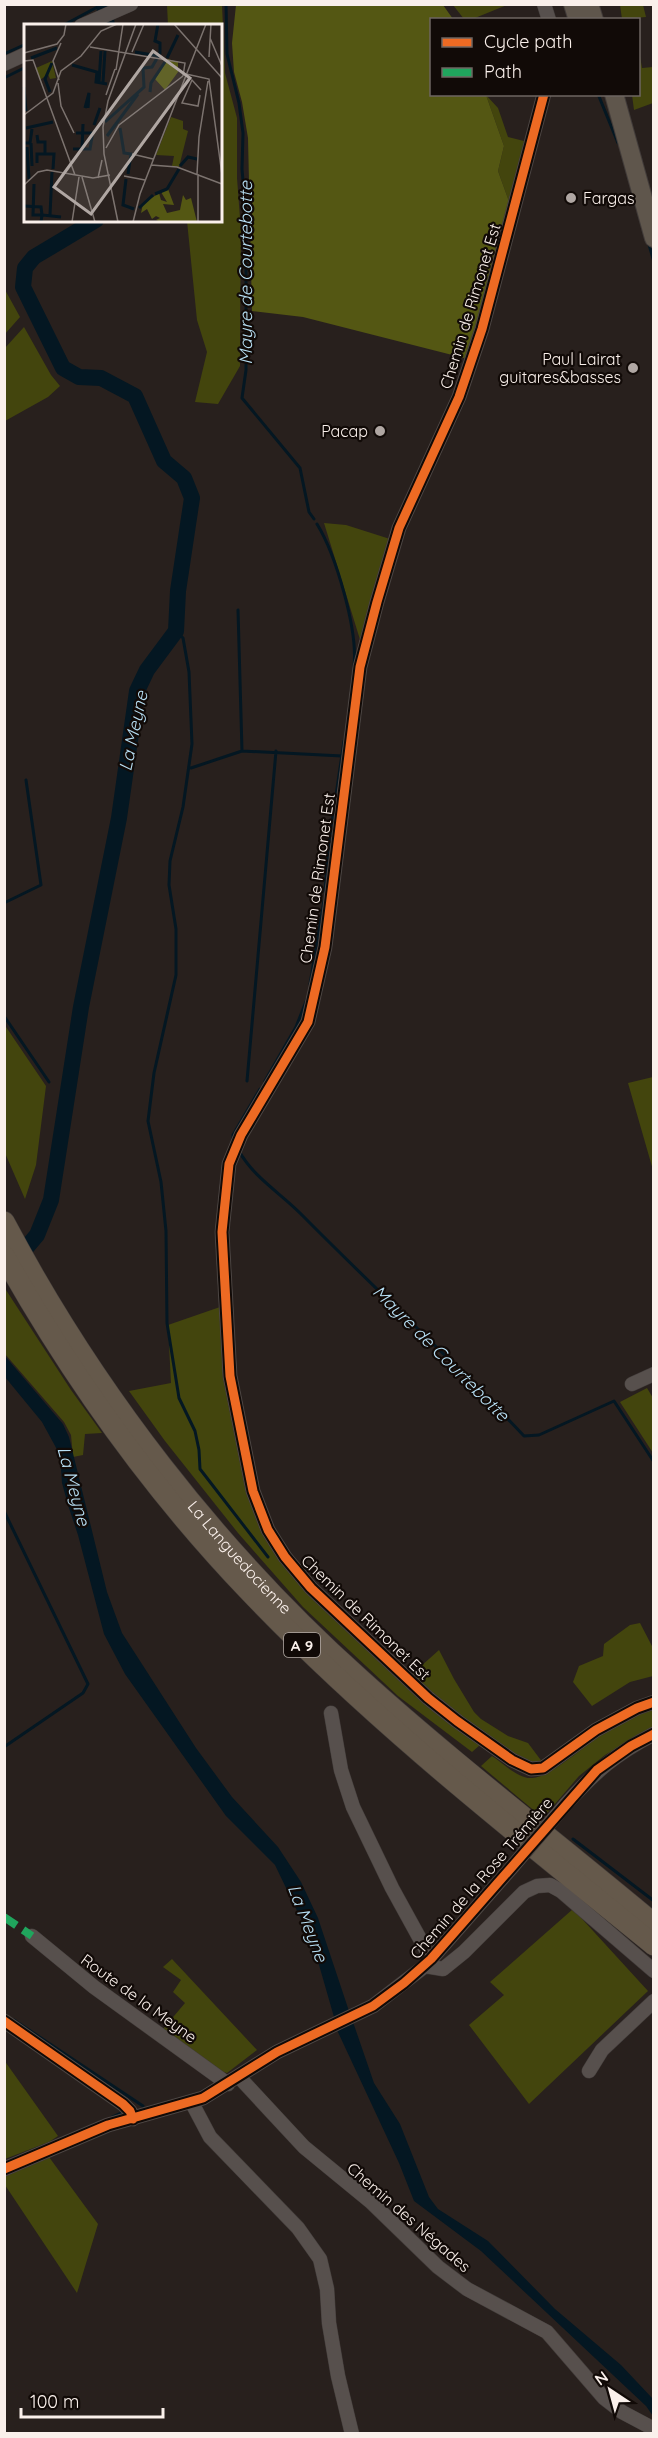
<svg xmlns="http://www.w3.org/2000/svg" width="658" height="2438" viewBox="0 0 658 2438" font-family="Quicksand,sans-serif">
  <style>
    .green { fill: #43450d }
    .forest { fill: #545713 }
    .water { fill: #041722 }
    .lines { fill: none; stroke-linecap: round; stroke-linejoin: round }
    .stream { stroke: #041722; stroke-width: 3 }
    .river { stroke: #041722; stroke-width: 16 }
    .minor-casing { stroke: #423c3a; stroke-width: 15 }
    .major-casing { stroke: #423c3a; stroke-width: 20 }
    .highway-casing { stroke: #423c3a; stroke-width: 22 }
    .minor { stroke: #57504d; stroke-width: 14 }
    .major { stroke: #5f564c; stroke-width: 18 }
    .highway { stroke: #65594b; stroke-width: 21 }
    .minor-bridge-casing { stroke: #423c3a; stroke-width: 15; stroke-linecap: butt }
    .minor-bridge { stroke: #57504d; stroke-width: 14 }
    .quiet { stroke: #20a55d; stroke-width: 8; stroke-dasharray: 15 8; stroke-linecap: butt }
    .cycleway-casing { stroke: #110a07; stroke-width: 13 }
    .cycleway { stroke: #ed6a23; stroke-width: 9 }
    .poi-dot { fill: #b0a7a3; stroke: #110a07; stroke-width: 2 }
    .labels { text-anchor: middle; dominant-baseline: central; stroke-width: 4.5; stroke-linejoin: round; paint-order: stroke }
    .shield { fill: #110a07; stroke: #b4aba7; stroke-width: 1.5 }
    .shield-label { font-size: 15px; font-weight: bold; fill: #faf0eb }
    .poi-label { font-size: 16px; fill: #faf0eb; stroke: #110a07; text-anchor: end }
    .street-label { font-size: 16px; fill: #faf0eb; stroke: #110a07 }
    .water-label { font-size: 18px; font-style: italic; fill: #b7dff4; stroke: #110a07 }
    .inset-river { fill: none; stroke: #041722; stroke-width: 3 }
    .inset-road { fill: none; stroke: #7c736f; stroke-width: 1.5 }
    .view { fill: #b0a7a3; fill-opacity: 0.15; stroke: #b0a7a3; stroke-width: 3 }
    .inset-edge { fill: none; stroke: #faf0eb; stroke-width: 3 }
  </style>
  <rect width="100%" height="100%" fill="#28201d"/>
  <path class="green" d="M167 5H222L225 73 237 118V178L241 231 240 327V366L218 404 195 402 207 352 197 320 187 221 220 220V26L168 25Z
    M453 5H507L470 20 464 19Z
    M620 5H643L646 17 622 19Z
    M639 50 642 68 653 67V103L634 110 632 95 638 94Z
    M486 95 498 108 508 137 528 142 511 207 498 171 504 146Z
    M4 288 20 317 5 334H4Z
    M24 327 51 375 60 386 48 397 5 421V348Z
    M324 523 346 525 390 539 362 646Z
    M4 1024 46 1086 36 1165 25 1199 5 1153Z
    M653 1077H654L653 1170 628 1083Z
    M6 1290 71 1390 102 1433 85 1434 83 1455 73 1457 71 1435 64 1422 5 1354 4 1293Z
    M220 1307 228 1402 248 1497 259 1523 305 1591 404 1684 480 1745 472 1752 398 1696 303 1607 238 1533 165 1441 129 1391 171 1383 168 1325Z
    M647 1388 653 1398V1453L620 1402Z
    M640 1623 653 1648V1676L630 1682 592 1706 573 1682 579 1666 603 1656 604 1644 630 1625Z
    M439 1650 454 1679 474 1712 481 1719 508 1736 528 1743 543 1763 526 1762 476 1730 410 1676Z
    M653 1708V1727L605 1755 579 1776 543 1818 481 1766 492 1756C503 1763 518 1779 532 1778 551 1778 595 1736 615 1725 627 1718 641 1713 653 1708Z
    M573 1909 648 1991 529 2104 469 2025 504 1995 490 1982Z
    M172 1959 257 2050 227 2073 220 2071 163 2029 185 2003 173 1992 181 1980 163 1967Z
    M4 2060 58 2136 49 2142 5 2159Z
    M49 2157 98 2224 77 2293 5 2185 4 2176Z"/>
  <path class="forest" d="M236 5H443L453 19 432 20V94L486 95 504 146 498 171 511 207 468 359 303 317 252 311 248 138 242 102 234 72 232 43Z"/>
  <path class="water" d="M5 1356 63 1424 69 1437 107 1592 122 1633 196 1748 232 1797 278 1847 301 1882 318 1918 349 2011 334 2017 313 1944 275 1865 226 1816 125 1674 104 1634 78 1535 68 1505 62 1483 60 1455 42 1422 5 1377Z
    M353 2022 374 2083 400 2124 429 2197 438 2209 488 2241 555 2309 621 2365 653 2399V2416L646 2406 481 2251 414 2201 399 2163 337 2030Z"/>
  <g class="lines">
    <path class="stream" d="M226 4 227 54 239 103 243 133 242 169 246 217V370L242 398 300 468 309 512 314 519
      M62 26 103 4
      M4 54 26 44
      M4 78 26 67
      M598 94 618 143
      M648 241 654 262
      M317 524C336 555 358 630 354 666
      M238 610 242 751
      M176 631 183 638 189 672 192 744 183 807 170 861 169 885 176 929V975L154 1073 148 1121 161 1182 166 1231 167 1323 179 1398 195 1431 199 1450 200 1469 268 1557
      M191 768 242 751 342 756
      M325 892 328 850 344 741
      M4 903 41 885 26 780
      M310 984 324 901
      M4 1016 49 1082
      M247 1081 276 751
      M265 1081 296 1027 307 999
      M233 1138V1135L260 1089
      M239 1151C254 1178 282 1194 303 1216 376 1290 453 1360 524 1436L539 1435 614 1401 654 1462
      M4 1511 88 1684 83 1693 4 1747
      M573 1839 654 1901
      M14 2020 143 2106
      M112 2117 121 2113"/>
    <path class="river" d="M104 4 107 26
      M15 1261 37 1235 51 1200 81 1007 119 818 137 691 147 670 176 631 178 591 192 498 184 478 164 461 135 396 101 378 79 377 63 368 23 287 25 268 34 257 96 220"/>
    <g class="minor-casing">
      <path id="minor" d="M544 4 549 20
        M81 26 131 4
        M4 64 26 54
        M544 94 482 329 459 397 399 528 377 602 360 667 325 947 308 1022 241 1135 229 1164 222 1232 230 1376 253 1491 268 1530 285 1557 311 1588 428 1698 457 1721 512 1760 531 1769 543 1768 596 1730 637 1708 654 1702
        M632 1384 654 1374
        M331 1713 341 1770 353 1807 392 1888 431 1959
        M566 1804C595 1772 615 1754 654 1734
        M32 1936 94 1987 228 2084
        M425 1966 443 1969 464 1952 524 1892 537 1886 550 1885 561 1891 654 1971
        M4 2021 123 2104 130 2111 133 2119
        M589 2071 602 2050 654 2001
        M239 2077 304 2147 371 2202 438 2267 467 2289 547 2332 604 2398 622 2412 654 2429
        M192 2103 210 2137 298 2228 320 2259 327 2289 329 2323 338 2376 352 2434
        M4 2169 108 2125 203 2098 277 2052 373 2006 425 1966 513 1866"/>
    </g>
    <g class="major-casing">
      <path id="major" d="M573 4 578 20
        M589 4 594 20
        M614 94 654 238"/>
    </g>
    <g class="highway-casing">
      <g id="highway">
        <path id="s1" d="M4 1222C94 1392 216 1550 360 1679 454 1764 556 1842 654 1924"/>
        <path d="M4 1256C72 1377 154 1492 250 1592 374 1722 515 1832 654 1945"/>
      </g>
    </g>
    <use href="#minor" class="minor"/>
    <use href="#major" class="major"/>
    <use href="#highway" class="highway"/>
    <g class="minor-bridge-casing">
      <path id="minor-bridge" d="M513 1866 566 1804"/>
    </g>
    <use href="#minor-bridge" class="minor-bridge"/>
    <path class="quiet" d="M4 1917 32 1936"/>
    <g class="cycleway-casing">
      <path id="cycleway" d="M544 94 482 329 459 397 399 528 377 602 360 667 325 947 308 1022 241 1135 229 1164 222 1232 230 1376 253 1491 268 1530 285 1557 311 1588 428 1698 457 1721 512 1760 531 1769 543 1768 596 1730 637 1708 654 1702
        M4 2021 123 2104 130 2111 133 2119
        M4 2169 108 2125 203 2098 277 2052 373 2006 404 1983 431 1959 597 1770 631 1746 654 1734"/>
    </g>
    <use href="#cycleway" class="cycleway"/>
  </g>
  <g class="poi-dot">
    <circle cx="571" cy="198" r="6"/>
    <circle cx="633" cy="368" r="6"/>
    <circle cx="380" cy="431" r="6"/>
  </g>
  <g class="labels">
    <rect class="shield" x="284" y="1633" width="36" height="24" rx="4.5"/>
    <g class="shield-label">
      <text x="302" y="1645">A 9</text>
    </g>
    <g class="poi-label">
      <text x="583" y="198" text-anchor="start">Fargas</text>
      <text x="621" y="359">Paul Lairat<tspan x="621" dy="18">guitares&amp;basses</tspan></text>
      <text x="368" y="431">Pacap</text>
    </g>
    <g class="street-label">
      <text transform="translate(470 306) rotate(-73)">Chemin de Rimonet Est</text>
      <text transform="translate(317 878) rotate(-82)">Chemin de Rimonet Est</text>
      <text stroke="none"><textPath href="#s1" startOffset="411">La Languedocienne</textPath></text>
      <text transform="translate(366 1617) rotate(44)">Chemin de Rimonet Est</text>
      <text transform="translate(481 1878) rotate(-49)">Chemin de la Rose Trémière</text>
      <text transform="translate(139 1998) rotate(36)">Route de la Meyne</text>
      <text transform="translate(409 2217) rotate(41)">Chemin des Négades</text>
    </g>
    <g class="water-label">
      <text transform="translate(245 273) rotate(-90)">Mayre de Courtebotte</text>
      <text transform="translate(133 731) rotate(-78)">La Meyne</text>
      <text transform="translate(441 1353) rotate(45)">Mayre de Courtebotte</text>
      <text transform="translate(74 1486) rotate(75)">La Meyne</text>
      <text transform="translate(308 1923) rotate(69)">La Meyne</text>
    </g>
  </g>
  <g transform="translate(24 24)">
    <rect width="198" height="198" fill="#28201d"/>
    <path d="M28 37 32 54 26 55 24 50 16 56 12 44ZM147 93 159 97V105L164 107 155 143 148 142 150 132 132 131Z" fill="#43450d"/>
    <path d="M144 35 154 38V48L141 66 131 55ZM144 165 150 181 139 180 143 189 156 186 159 171 162 176 167 174 173 198H137L132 196 136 194 132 192 128 195 123 185 117 189 119 180 135 169 137 176 143 178 137 168Z" fill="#545713"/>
    <path class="inset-river" d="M111 28 135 32M7 34 33 24M143 34 154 11M48 41 73 48 72 58 83 60M75 58 77 27M79 58 81 27M0 63 2 87M26 68 21 55 28 39M126 68 127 59 141 38M61 84 65 69 64 84M81 98 120 63 119 44 128 43 136 29V19L131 17 134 0M70 101 76 84M2 104 29 98M96 104 100 129 107 130 104 150M13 111 14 118H21V129M83 112 114 70M0 119H6L8 105M7 119 8 142M3 123 5 155M49 125H66L68 113V109H52M58 125 59 100M13 139V130H30L29 145M156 142 164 133 173 135M102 155 99 181 110 185M10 160 9 191H18L17 198M131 170 143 165 155 145M0 182 17 183 18 191 37 193M115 184 129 171M26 191 28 148"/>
    <path class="inset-road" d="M150 0 198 54M186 14 198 42M66 23 161 39 159 52M108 28 120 0M0 29 33 20 40 11 42 0M185 33 187 0M0 37 9 36 51 151M92 46 99 0M162 50 185 55 198 151M35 56 29 37 37 19M34 59 37 82 50 109M82 71 91 45M176 71 174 82 158 79 168 56 177 66M0 91 29 69 37 47 57 32 77 7 93 0M82 124 95 101 159 52M108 130 129 135M127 141 153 143 198 160M173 150 175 113 184 57M100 152 121 156M58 153 71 198M74 154 78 136M0 161 14 148 23 146 69 154 86 151M48 198 55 153M94 198 80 130 79 103 84 77 112 0M109 198 116 170 182 0M174 198V150"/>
    <path class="view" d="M129 27 166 54 67 190 30 163Z"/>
    <rect width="198" height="198" class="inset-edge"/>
  </g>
  <rect width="658" height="2438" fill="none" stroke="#faf0eb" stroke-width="12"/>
  <rect x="430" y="18" width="210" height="78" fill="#110a07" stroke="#6e6662" stroke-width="1.5"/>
  <rect x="442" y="38" width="30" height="9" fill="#ed6a23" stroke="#6e6662" stroke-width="1.5"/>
  <text x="484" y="48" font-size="18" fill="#faf0eb">Cycle path</text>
  <rect x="442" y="68" width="30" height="9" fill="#20a55d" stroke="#6e6662" stroke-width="1.5"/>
  <text x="484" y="78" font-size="18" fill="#faf0eb">Path</text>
  <g transform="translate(610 2390) rotate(324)" stroke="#110a07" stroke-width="4.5" paint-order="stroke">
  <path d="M0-4.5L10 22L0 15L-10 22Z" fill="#faf0eb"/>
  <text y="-9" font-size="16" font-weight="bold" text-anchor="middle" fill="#faf0eb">N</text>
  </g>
  <path d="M21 2408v9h142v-9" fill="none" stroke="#faf0eb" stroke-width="3"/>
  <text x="30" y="2408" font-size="18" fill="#faf0eb" stroke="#110a07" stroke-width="4.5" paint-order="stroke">100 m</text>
</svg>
